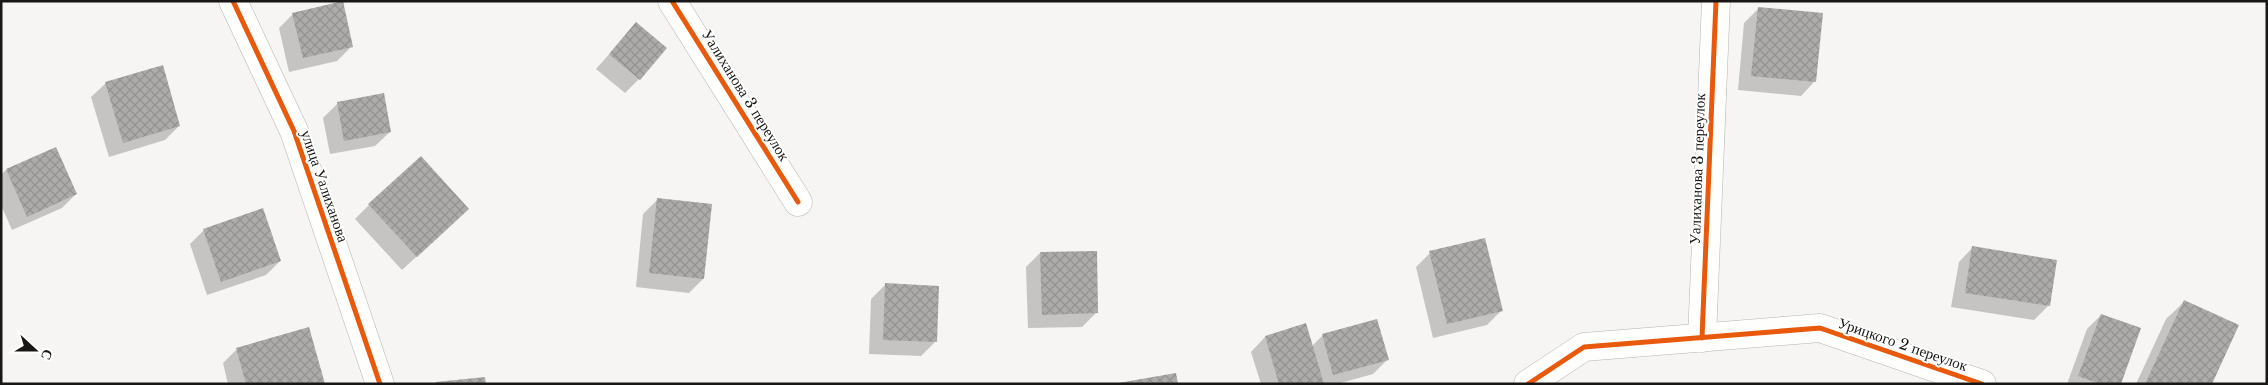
<svg xmlns="http://www.w3.org/2000/svg" width="2268" height="385" viewBox="0 0 2268 385" font-family="'Libre Baskerville',serif">
  <style>
    .shadow { fill: #0003 }
    .building { fill: url(#building-cross-hatch) }
    .lines { fill: none; stroke-linecap: round; stroke-linejoin: round }
    .minor-casing { stroke: #b4b4b2; stroke-width: 29 }
    .minor { stroke: #fefefd; stroke-width: 28 }
    .cycleway-casing { stroke: #fff; stroke-width: 8 }
    .cycleway { stroke: #e8590c; stroke-width: 5 }
    .labels { text-anchor: middle; dominant-baseline: central; stroke-width: 4; stroke-linejoin: round; paint-order: stroke }
    .street-label { font-size: 15px; fill: #181716; stroke: #fff }
  </style>
  <defs>
    <pattern id="building-cross-hatch" width="8" height="8" patternUnits="userSpaceOnUse" patternTransform="scale(1.25)"><rect width="8" height="8" fill="#acaba9"/><path d="M0 0l8 8M0 8l8-8" fill="none" stroke="#939291"/></pattern>
  </defs>
  <rect width="100%" height="100%" fill="#f7f5f3"/>
  <path class="shadow" d="M1758 9 1815 81 1801 96 1738 90 1744 23Z
    M293 14 352 46 337 61 289 72 279 28Z
    M636 24 639 79 625 93 596 69Z
    M106 83 179 126 165 140 109 157 91 97Z
    M338 103 390 132 375 146 330 154 323 118Z
    M56 148 76 194 62 208 12 230 1 205V175L6 170Z
    M657 200 703 279 689 293 636 287 643 214Z
    M369 205 453 223 402 270 355 219Z
    M204 230 280 261 266 275 207 295 190 244Z
    M1973 247 2048 306 2034 320 1951 307 1959 262Z
    M1040 253 1096 313 1082 327 1028 328 1026 267Z
    M1430 253 1501 311 1487 325 1433 338 1416 267Z
    M885 285 936 341 921 356 869 354 871 299Z
    M2184 302 2211 384H2136L2166 319Z
    M2101 315 2120 384H2067L2087 329Z
    M1323 335 1387 360 1373 374 1337 384H1261L1251 352 1265 337 1312 346Z
    M237 349 324 384H228L223 363Z"/>
  <path class="building" d="M343 1 353 47 303 58 292 13Z
    M1758 7 1823 13 1816 82 1751 76Z
    M636 22 667 48 640 80 609 54Z
    M163 65 180 126 123 143 105 82Z
    M384 93 391 132 344 141 337 102Z
    M56 147 77 194 27 217 6 169Z
    M421 156 469 209 417 257 368 204Z
    M657 198 712 204 704 279 649 273Z
    M263 208 281 261 221 282 203 229Z
    M1485 238 1503 311 1447 324 1429 251Z
    M1972 246 2057 260 2050 306 1965 293Z
    M1097 251 1098 313 1042 315 1040 252Z
    M885 283 939 286 937 342 883 340Z
    M2184 300 2239 325 2212 384H2145Z
    M2101 314 2141 328 2121 384H2100L2078 376Z
    M1377 319 1389 360 1333 375 1322 334Z
    M1306 323 1324 384H1279L1265 336Z
    M309 327 325 384H246L236 348Z
    M1176 373 1178 384H1118V383Z
    M485 377 486 384H436V382Z"/>
  <g class="lines">
    <g class="minor-casing">
      <path id="minor" d="M233 1 294 131 380 384
        M672 1 798 202
        M1702 338 1716 1
        M1528 384 1584 347 1820 328 1982 384"/>
    </g>
    <use href="#minor" class="minor"/>
    <g class="cycleway-casing">
      <path id="cycleway" d="M233 1 294 131 380 384
        M672 1 798 202
        M1702 338 1716 1
        M1528 384 1584 347 1820 328 1982 384"/>
    </g>
    <use href="#cycleway" class="cycleway"/>
  </g>
  <g class="labels">
    <g class="street-label">
      <text transform="translate(746 95) rotate(58)">Уалиханова 3 переулок</text>
      <text transform="translate(1697 169) rotate(-88)">Уалиханова 3 переулок</text>
      <text transform="translate(325 186) rotate(71)">улица Уалиханова</text>
      <text transform="translate(1903 344) rotate(19)">Урицкого 2 переулок</text>
    </g>
  </g>
  <rect width="2268" height="385" fill="none" stroke="#181716" stroke-width="5"/>
  <g transform="translate(35 350) rotate(111)" stroke="#ffffff" stroke-width="4" paint-order="stroke">
  <path d="M0-4L9 19L0 12L-9 19Z" fill="#181716"/>
  <text y="-8" font-size="14" font-weight="bold" text-anchor="middle" fill="#181716">С</text>
  </g>
</svg>
